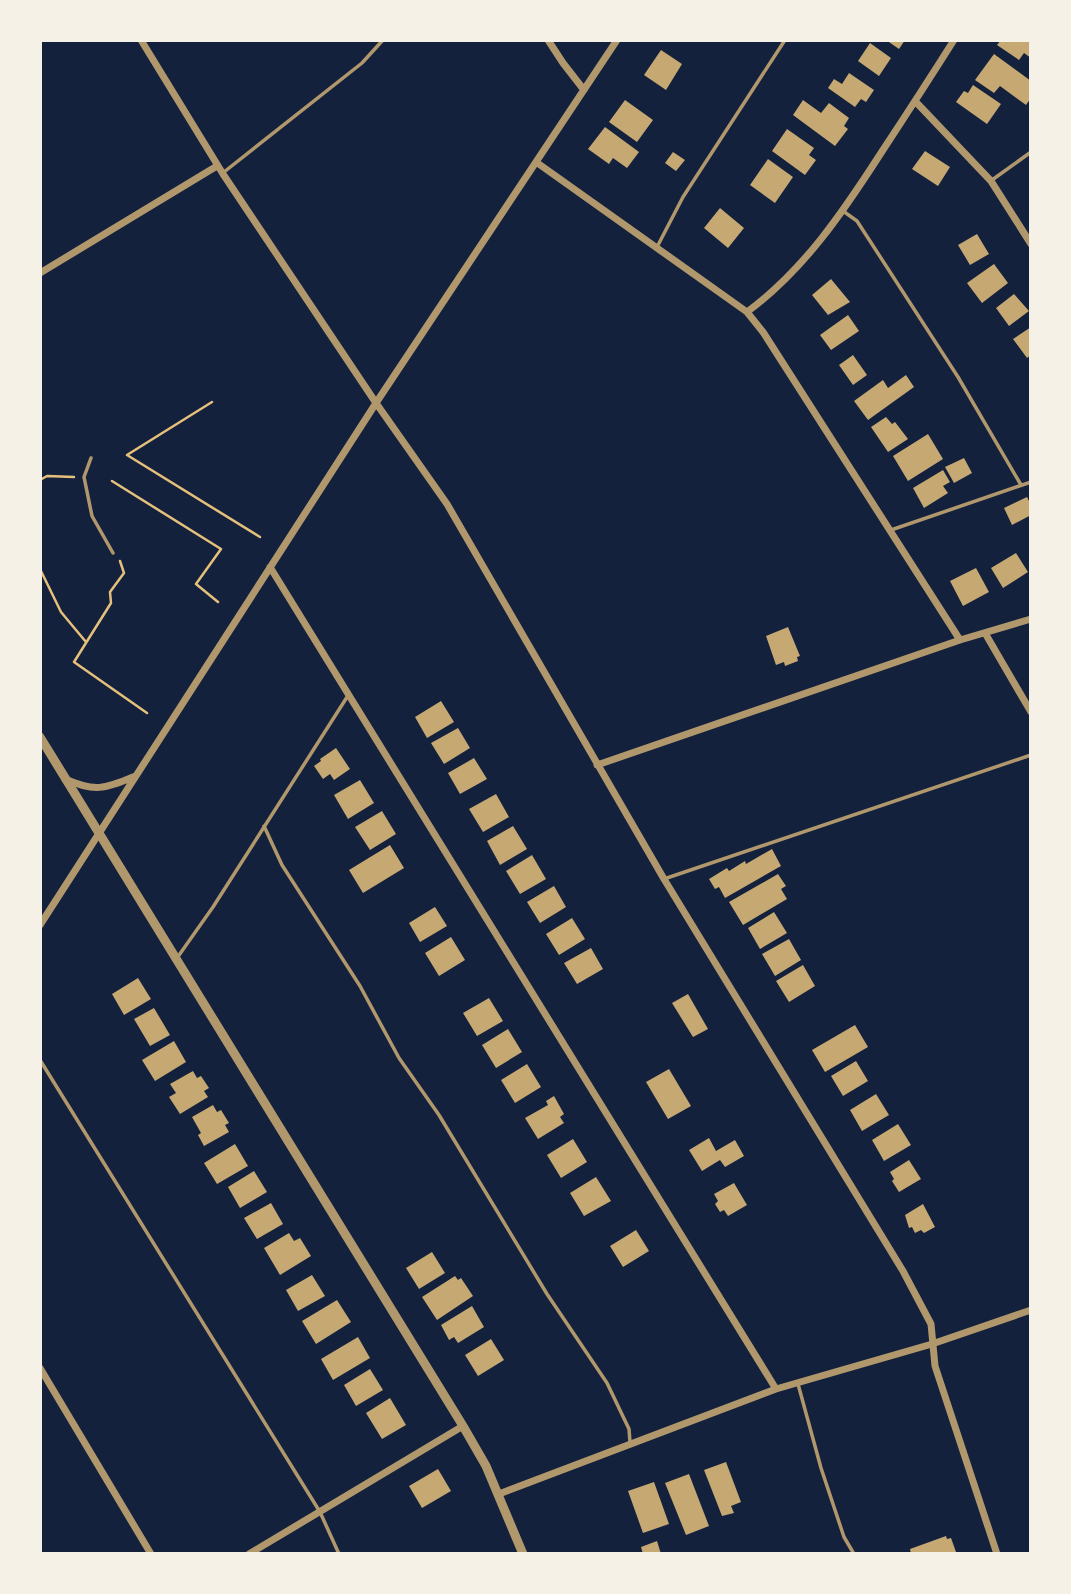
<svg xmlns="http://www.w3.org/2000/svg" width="1071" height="1594" viewBox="0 0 1071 1594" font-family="Ubuntu,sans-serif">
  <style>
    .building { fill: #c6a872 }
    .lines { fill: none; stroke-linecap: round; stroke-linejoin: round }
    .path { stroke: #e5c07b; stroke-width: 2.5 }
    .service { stroke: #b1986c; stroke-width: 3.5 }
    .minor { stroke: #b1986c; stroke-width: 7 }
    .tertiary { stroke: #b1986c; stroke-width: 9 }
  </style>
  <rect width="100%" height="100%" fill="#14213d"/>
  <path class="building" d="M886 40H905L899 49Z
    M1001 40H1031V58L1024 53 1019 60 997 45Z
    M870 43 891 58 879 76 858 61Z
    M661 50 682 64 666 90 644 75Z
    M994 54 1031 81V98L1026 105 1000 86 994 93 975 80Z
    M849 73 874 90 866 102 861 99 855 107 828 88 834 79 842 84Z
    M973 85 1001 104 987 124 956 102 964 91 968 93Z
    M625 100 653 120 637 142 609 122Z
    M803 100 821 113 829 103 849 118 844 126 848 129 835 146 793 115Z
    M605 127 639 152 627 168 613 158 609 164 588 149Z
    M787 129 814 148 809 155 816 160 805 175 772 151Z
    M925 151 950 167 938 186 912 169Z
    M673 152 685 160 676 171 665 163Z
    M768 159 793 177 775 203 750 185Z
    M720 208 744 228 728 248 704 228Z
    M977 234 989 254 970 265 958 245Z
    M994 264 1008 283 982 303 967 283Z
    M831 279 850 302 828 315 812 295Z
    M1014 294 1029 311 1009 326 996 308Z
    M848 315 859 331 831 350 820 335Z
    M1031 327V355L1027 358 1013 339Z
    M853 355 867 375 853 385 839 365Z
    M906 375 914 387 868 420 854 401 883 380 888 388Z
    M886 417 892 424 895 422 908 439 888 452 871 427Z
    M928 434 943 459 908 481 893 456Z
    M964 458 972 473 954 483 945 467Z
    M943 470 950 482 943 486 948 493 924 508 913 488Z
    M1027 497 1031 505V515L1012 525 1004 508Z
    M1016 553 1028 572 1003 588 991 568Z
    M976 568 989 592 963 606 950 581Z
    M788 627 800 656 797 657 798 661 785 666 784 662 776 665 766 636Z
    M441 701 454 722 427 738 415 717Z
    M458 728 470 748 444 764 431 743Z
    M336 748 350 769 334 780 330 774 323 779 314 766 321 761 320 759Z
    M474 758 487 779 460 794 448 773Z
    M360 780 374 803 348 819 334 795Z
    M496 794 509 817 483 832 469 809Z
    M382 811 396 834 370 850 355 827Z
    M513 826 527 849 500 865 487 841Z
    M390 845 404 868 363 893 349 870Z
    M772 849 781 866 725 898 719 887 715 889 709 879 727 868 729 871 745 861 746 864Z
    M532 855 546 879 520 894 506 871Z
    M778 874 786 886 781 889 787 899 743 925 729 902Z
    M554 886 566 907 540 923 527 902Z
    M435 907 447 926 420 942 409 923Z
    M774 912 787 933 760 949 748 928Z
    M572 918 585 939 559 955 546 934Z
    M451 937 465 960 439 976 425 953Z
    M789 939 801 960 775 976 762 954Z
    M591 948 603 969 577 984 564 963Z
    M803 965 815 986 789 1002 776 981Z
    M138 978 151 999 124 1015 112 994Z
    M688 994 708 1029 693 1037 672 1003Z
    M489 998 503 1021 477 1036 463 1013Z
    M154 1008 170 1035 150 1046 134 1019Z
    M855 1025 868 1047 825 1072 812 1050Z
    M508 1029 522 1052 496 1068 482 1045Z
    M174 1041 186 1062 155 1081 142 1060Z
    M856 1061 868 1081 843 1096 831 1076Z
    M527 1064 541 1087 515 1103 501 1080Z
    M669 1069 691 1106 668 1119 646 1082Z
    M193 1071 197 1078 201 1076 209 1088 204 1091 208 1097 180 1114 169 1097 176 1093 170 1084Z
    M876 1094 889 1115 862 1131 850 1110Z
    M554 1096 564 1114 560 1117 564 1123 538 1139 525 1118 548 1105 546 1101Z
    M213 1105 217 1112 221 1110 229 1123 225 1125 229 1132 204 1146 198 1135 201 1133 192 1117Z
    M898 1124 911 1145 884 1161 872 1140Z
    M709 1138 716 1151 735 1140 744 1156 725 1167 720 1160 702 1171 689 1150Z
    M573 1139 587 1162 561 1178 547 1155Z
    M235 1144 248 1166 217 1184 204 1163Z
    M909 1160 921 1179 899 1192 892 1181 894 1179 890 1172Z
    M254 1171 267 1192 240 1208 228 1187Z
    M596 1177 611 1201 584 1216 570 1193Z
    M734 1183 747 1205 728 1216 724 1210 720 1212 715 1204 718 1201 714 1194Z
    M271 1203 283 1224 257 1239 244 1218Z
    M923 1204 935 1227 924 1233 921 1230 915 1233 912 1227 909 1228 905 1215Z
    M636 1230 649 1251 623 1267 610 1246Z
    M289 1233 294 1241 300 1238 311 1256 280 1275 264 1248Z
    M432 1252 445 1273 419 1289 406 1268Z
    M312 1275 325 1296 298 1311 286 1290Z
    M455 1276 458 1280 461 1278 473 1296 437 1320 422 1297Z
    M337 1300 351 1322 316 1344 302 1321Z
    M472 1306 484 1327 458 1343 454 1337 449 1340 441 1325Z
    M358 1337 370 1358 333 1380 321 1359Z
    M491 1339 504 1360 478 1376 465 1355Z
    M370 1369 383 1390 356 1406 344 1385Z
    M390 1398 406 1425 382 1439 366 1413Z
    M726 1462 741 1502 731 1506 734 1513 722 1516 704 1470Z
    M438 1469 451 1491 422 1508 409 1486Z
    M689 1474 709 1526 686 1535 665 1483Z
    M654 1482 669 1524 643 1533 628 1491Z
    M946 1536 947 1539 951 1538 956 1552 911 1554 910 1549Z
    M657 1541 661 1554H643L641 1547Z"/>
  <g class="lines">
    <path class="path" d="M212 402 127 455 260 537
      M40 480 47 476 74 477
      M112 481 221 549 196 584 218 602
      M120 561 124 573 110 592 111 603 74 662 147 713
      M40 569 61 612 86 642"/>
    <path class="service" d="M224 172 362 63 383 40
      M992 180 1031 152
      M843 211 857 221 958 377 1021 485
      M657 247 683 197 785 40
      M91 458 84 477 92 516 113 553
      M891 530 1031 482
      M264 826 282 865 360 986 399 1058 439 1115 547 1294 607 1383 629 1429 630 1442
      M664 879 1031 755
      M177 958 213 907 349 694
      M40 1060 320 1512 339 1554
      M798 1384 821 1468 844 1537 854 1554"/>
    <path class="minor" d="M141 40 223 174 376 403 447 504 664 879 903 1271 931 1324 935 1366 997 1554
      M548 40 563 63 584 90
      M915 101 991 181 1031 244
      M536 162 747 312 763 332 960 640
      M40 273 217 166
      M747 312C804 270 843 212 881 153 906 115 930 78 954 40
      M270 567 776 1389
      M985 633 1031 712
      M597 765 960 640 1031 619
      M65 779C94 792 105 789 133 777
      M40 925 376 403 617 40
      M40 1368 151 1554
      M499 1494 776 1389 932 1344 1031 1310
      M249 1554 463 1426"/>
    <path class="tertiary" d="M40 737 463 1426 486 1466 523 1554"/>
  </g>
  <rect width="1071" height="1594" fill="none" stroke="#f6f1e7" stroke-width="84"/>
</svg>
